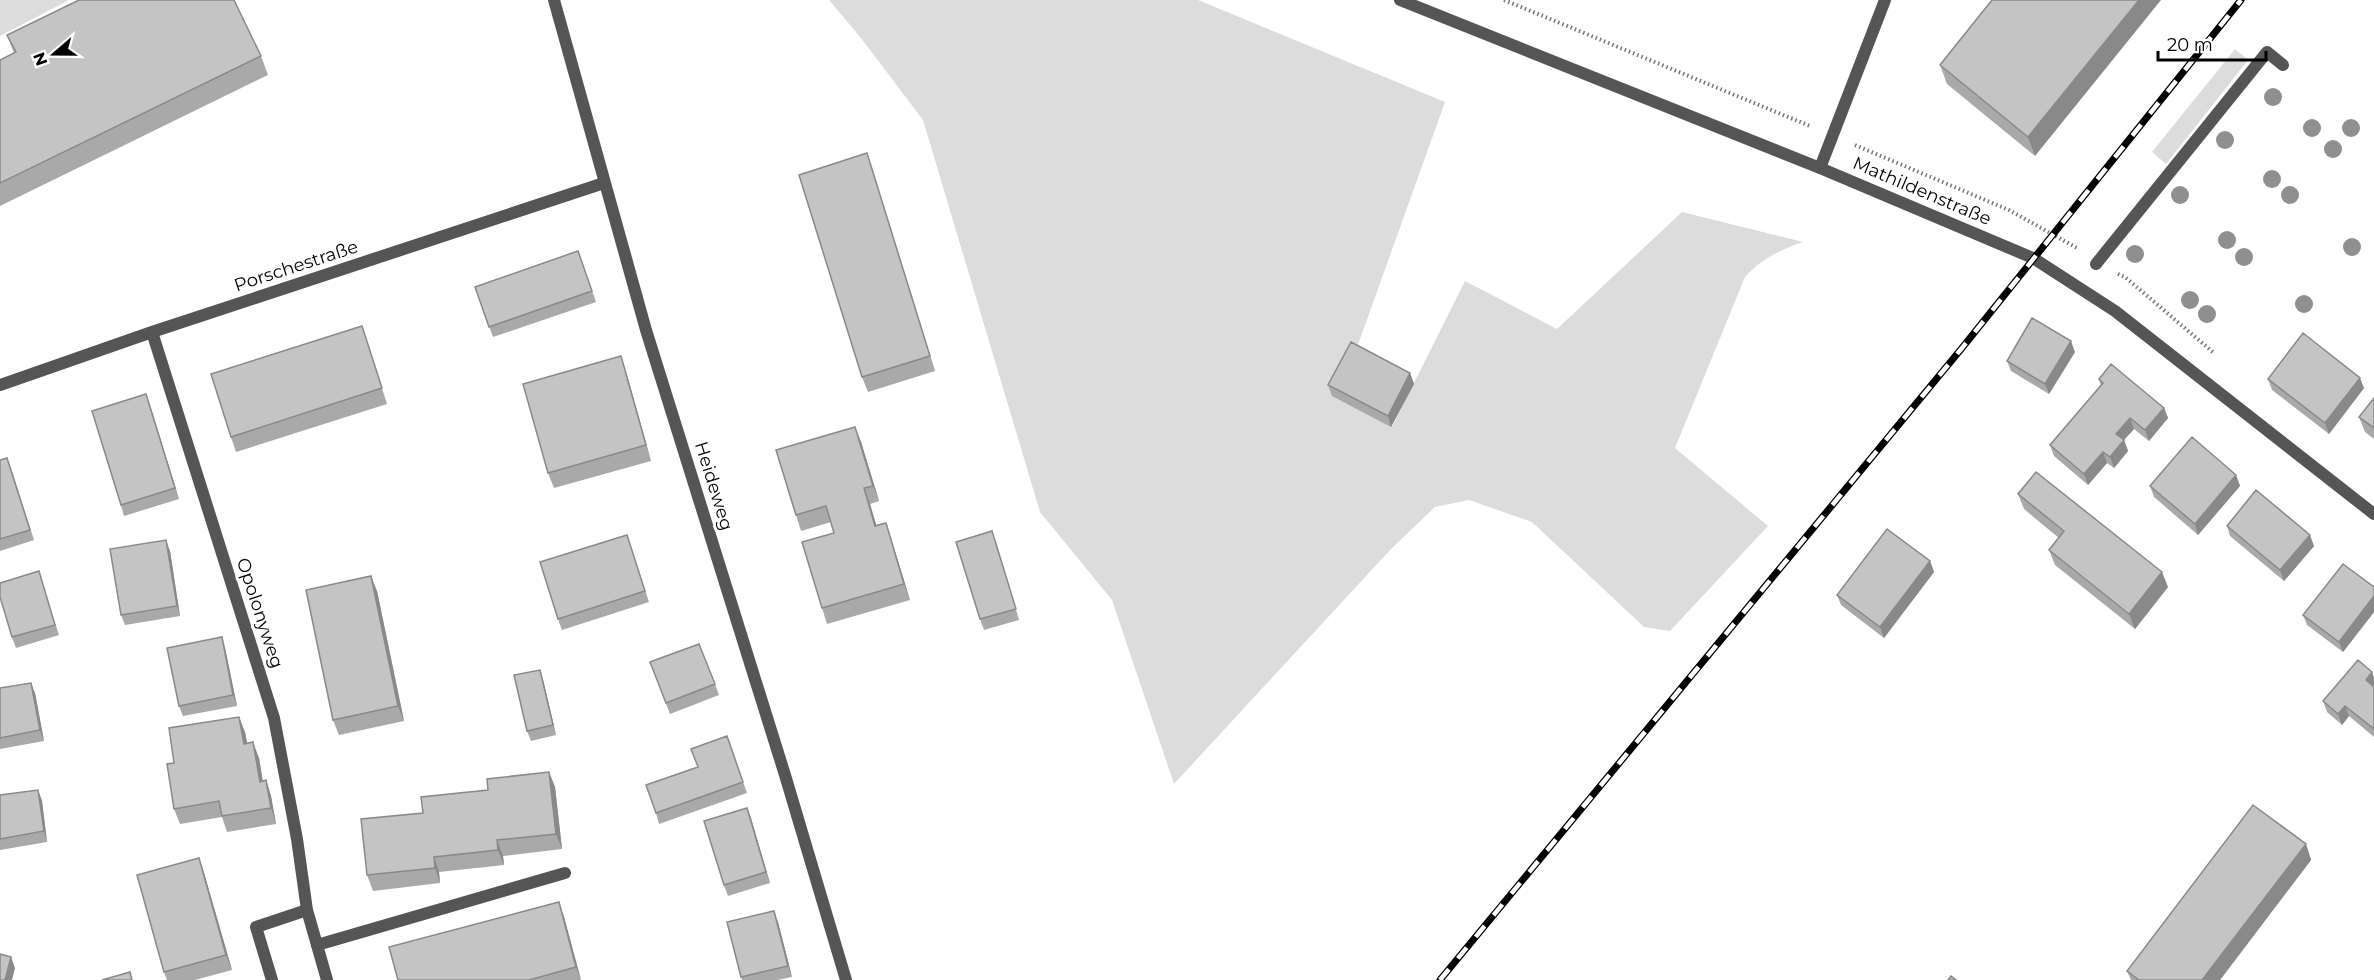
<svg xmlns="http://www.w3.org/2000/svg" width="2374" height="980" viewBox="0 0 2374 980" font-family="Montserrat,sans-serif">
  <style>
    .green { fill: #dcdcdc }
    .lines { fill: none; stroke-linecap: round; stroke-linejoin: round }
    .path { stroke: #777; stroke-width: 4; stroke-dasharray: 1.5 3; stroke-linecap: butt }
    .service { stroke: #555; stroke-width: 12 }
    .minor { stroke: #555; stroke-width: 12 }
    .tertiary { stroke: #555; stroke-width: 12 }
    .rail-casing { stroke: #000; stroke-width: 7 }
    .rail { stroke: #fff; stroke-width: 4.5; stroke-dasharray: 14; stroke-linecap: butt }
    .tree { fill: #8f8f8f }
    .wall { fill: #a9a9a9 }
    .shaded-wall { fill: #898989 }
    .building { fill: #c4c4c4; stroke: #898989; stroke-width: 1.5 }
    .labels { text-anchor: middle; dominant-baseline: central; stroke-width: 6; stroke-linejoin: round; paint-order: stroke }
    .street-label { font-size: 18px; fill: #000; stroke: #fff }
  </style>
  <rect width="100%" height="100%" fill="#fff"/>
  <path class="green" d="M0 0H69L0 36Z
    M829 0H1198L1445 102 1355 353 1392 427 1465 281 1557 329 1682 212 1803 242C1780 250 1761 259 1745 277L1675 448 1768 526 1670 631 1644 627 1532 522 1469 500 1435 507 1391 549 1174 784 1112 600 1040 512 923 120 861 38Z
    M2235 49 2248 60 2166 164 2152 152Z"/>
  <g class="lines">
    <path class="path" d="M1504 0 1810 126
      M1855 145 2009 210 2077 248
      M2118 274 2125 277 2214 353"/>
    <path class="service" d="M2096 264 2267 52 2283 65
      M317 945 565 873"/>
    <path class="minor" d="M554 0 646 330 785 775 846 980
      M1820 168 1885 0
      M152 332 274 718 297 839 307 910 256 927 272 980
      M0 385 152 332 604 183
      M307 910 327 980"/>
    <path class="tertiary" d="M1400 0 1820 168 2033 258 2115 311 2374 514"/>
    <g class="rail-casing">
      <path id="rail" d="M1440 980 1962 348 2241 0"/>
    </g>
    <use href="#rail" class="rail"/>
  </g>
  <g class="tree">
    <circle cx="2273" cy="97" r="9"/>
    <circle cx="2312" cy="128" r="9"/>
    <circle cx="2351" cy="128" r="9"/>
    <circle cx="2225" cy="140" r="9"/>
    <circle cx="2333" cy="149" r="9"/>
    <circle cx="2272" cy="179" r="9"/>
    <circle cx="2180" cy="195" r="9"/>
    <circle cx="2290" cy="195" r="9"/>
    <circle cx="2227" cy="240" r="9"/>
    <circle cx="2352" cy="247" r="9"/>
    <circle cx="2135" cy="254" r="9"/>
    <circle cx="2244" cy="257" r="9"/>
    <circle cx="2190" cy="300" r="9"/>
    <circle cx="2304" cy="304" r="9"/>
    <circle cx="2207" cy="314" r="9"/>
  </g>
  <path class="wall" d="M1992 0 2035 156 1947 84 1940 65Z
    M7 35 261 56 268 75 0 206V60L14 53Z
    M872 169 935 371 868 392 862 377Z
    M578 251 596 302 493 337 475 287Z
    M367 341 387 404 236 452 231 437Z
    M2075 352 2049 394 2011 371 2007 361Z
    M626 372 651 461 554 488 548 473Z
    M1410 373 1414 384 1391 427 1332 396 1328 385Z
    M2099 379 2164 408 2168 418 2149 441 2134 429 2124 440 2128 451 2114 468 2107 463 2088 485 2054 456 2050 445 2101 386Z
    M2268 379 2364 388 2329 434 2272 390Z
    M146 394 179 499 124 516 121 505Z
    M2374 398V439L2365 432 2359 417Z
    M855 427 861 442 879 501 870 504 876 525 886 523 910 600 827 624 822 608 834 533 831 522 801 531 796 515Z
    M0 460 11 468 34 540 0 551Z
    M2236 475 2240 486 2198 535 2154 497 2150 486Z
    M2018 494 2168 587 2135 629 2055 565 2049 550 2059 538 2024 509Z
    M2227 526 2314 546 2284 581 2230 536Z
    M627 535 649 602 562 630 558 619Z
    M996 542 1019 620 984 630 980 619Z
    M170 551 180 616 125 625 121 615Z
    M1930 561 1934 572 1884 638 1841 605 1837 595Z
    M42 582 59 635 16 648 12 637Z
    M2374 587V612L2343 652 2307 625 2303 615Z
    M377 591 404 721 339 735 333 720Z
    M225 648 237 706 183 716 179 706Z
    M650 662 715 684 719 695 670 714Z
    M2372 672 2374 678V685L2373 686 2374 687V737L2349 716 2342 725 2327 712 2323 701Z
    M543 680 556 735 531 741 527 731Z
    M0 688 35 693 44 741 0 749Z
    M245 732 247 743 259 758 263 781 266 780 271 796 276 824 227 832 222 817 180 824 174 809V763Z
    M727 736 747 793 659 824 656 813Z
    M549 772 555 787 562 849 503 856 504 865 439 872 440 883 373 891 367 875 488 790Z
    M38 790 42 801 47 842 0 850V795Z
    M747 808 770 883 728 896 724 885Z
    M2306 844 2311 860 2220 980H2131L2127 971Z
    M199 858 204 873 232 970 195 980H167L164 972Z
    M564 917 581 980H398Z
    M778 922 792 977 778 980H742L741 977Z"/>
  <path class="shaded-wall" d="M2139 0H2161L2035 156 2028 137Z
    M867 153 872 169 935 371 930 356Z
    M2071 341 2075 352 2049 394 2045 384Z
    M621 356 626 372 651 461 646 445Z
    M1410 373 1414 384 1391 427 1388 416Z
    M2360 378 2364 388 2329 434 2325 423Z
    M146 394 150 405 179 499 175 488Z
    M2164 408 2168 418 2149 441 2145 430Z
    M2130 418 2134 429 2120 444 2116 434Z
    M855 427 861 442 879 501 873 486Z
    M2124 440 2128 451 2114 468 2110 457Z
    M2103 452 2107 463 2088 485 2084 474Z
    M2236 475 2240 486 2198 535 2195 524Z
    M864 488 870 504 881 541 875 526Z
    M886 523 891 538 910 600 904 584Z
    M2310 535 2314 546 2284 581 2280 570Z
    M166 540 170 551 180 616 177 606Z
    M1930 561 1934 572 1884 638 1880 627Z
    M2162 572 2168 587 2135 629 2129 614Z
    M371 576 377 591 404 721 398 706Z
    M2374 596V612L2343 652 2339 642Z
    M222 637 225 648 237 706 233 695Z
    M540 670 543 680 556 735 553 725Z
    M2372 672 2374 678V685L2369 690 2366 680Z
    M31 683 35 693 44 741 40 730Z
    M2345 706 2349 716 2342 725 2338 714Z
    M239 717 245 732 250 759 244 744Z
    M253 742 259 758 265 797 260 782Z
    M549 772 555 787 562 849 556 834Z
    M266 780 271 796 276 824 271 808Z
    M38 790 42 801 47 842 44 831Z
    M747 808 751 818 770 883 766 872Z
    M497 840 503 856 504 865 498 850Z
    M2306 844 2311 860 2220 980H2202Z
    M434 857 439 872 440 883 435 868Z
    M199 858 204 873 232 970 226 955Z
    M559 902 564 917 581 980 576 967Z
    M774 911 778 922 792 977 788 966Z
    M11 957 15 968 12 980H5Z"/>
  <path class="building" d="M79 0H234L261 56 0 183V60L16 52 7 35Z
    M1992 0H2139L2028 137 1940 65Z
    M867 153 930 356 862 377 799 175Z
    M578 251 592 291 489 327 475 287Z
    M2032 318 2071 341 2045 384 2007 361Z
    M362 326 382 388 231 437 211 374Z
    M2303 333 2360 378 2325 423 2268 379Z
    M1351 342 1410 373 1388 416 1328 385Z
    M621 356 646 445 548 473 523 384Z
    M2111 364 2164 408 2145 430 2130 418 2116 434 2124 440 2110 457 2103 452 2084 474 2050 445 2103 383 2099 379Z
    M146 394 175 488 121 505 92 411Z
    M2374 398V428L2359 417Z
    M855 427 873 486 864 488 875 526 886 523 904 584 822 608 802 542 834 533 826 506 796 515 776 450Z
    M2192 437 2236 475 2195 524 2150 486Z
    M7 458 30 530 0 539V460Z
    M2036 472 2162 572 2129 614 2049 550 2064 531 2018 494Z
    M2256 490 2310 535 2280 570 2227 526Z
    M1887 529 1930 561 1880 627 1837 595Z
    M992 531 1016 609 980 619 956 542Z
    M627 535 645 591 558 619 540 562Z
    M166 540 177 606 121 615 110 549Z
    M2343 564 2374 587V596L2339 642 2303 615Z
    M39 571 55 625 12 637 0 597V583Z
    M371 576 398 706 333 720 306 590Z
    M222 637 233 695 179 706 167 648Z
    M699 644 715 684 666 703 650 662Z
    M2358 660 2372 672 2366 680 2374 687V729L2345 706 2338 714 2323 701Z
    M540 670 553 725 527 731 514 675Z
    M31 683 40 730 0 738V688Z
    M239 717 244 744 253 742 260 782 266 780 271 808 222 816 219 801 174 809 167 764 174 763 169 728Z
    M727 736 743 782 656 813 646 785 698 767 691 749Z
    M549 772 556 834 497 840 498 850 434 857 435 868 367 875 361 819 423 813 421 797 488 790 487 779Z
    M38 790 44 831 0 839V795Z
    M2253 805 2306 844 2202 980H2139L2127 971Z
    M747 808 766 872 724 885 704 821Z
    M199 858 226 955 164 972 137 875Z
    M559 902 576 967 529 980H398L389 947Z
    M774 911 788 966 741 977 727 922Z
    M0 954 11 957 5 980H0Z
    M130 972 132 980H102Z
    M1951 976 1956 980H1948Z"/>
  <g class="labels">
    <g class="street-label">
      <text transform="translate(1922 191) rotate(23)">Mathildenstraße</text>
      <text transform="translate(296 266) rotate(-18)">Porschestraße</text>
      <text transform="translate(714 486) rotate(73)">Heideweg</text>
      <text transform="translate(260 613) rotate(72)">Opolonyweg</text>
    </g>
  </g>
  <g transform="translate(54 54) rotate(250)" stroke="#ffffff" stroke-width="4.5" paint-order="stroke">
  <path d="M0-4.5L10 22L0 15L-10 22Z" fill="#000000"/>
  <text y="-9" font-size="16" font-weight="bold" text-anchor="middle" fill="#000000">N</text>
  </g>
  <path d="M2158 51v9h108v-9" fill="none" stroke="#000000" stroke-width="3"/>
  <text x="2167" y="51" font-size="18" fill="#000000" stroke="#ffffff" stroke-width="4.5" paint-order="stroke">20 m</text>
</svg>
